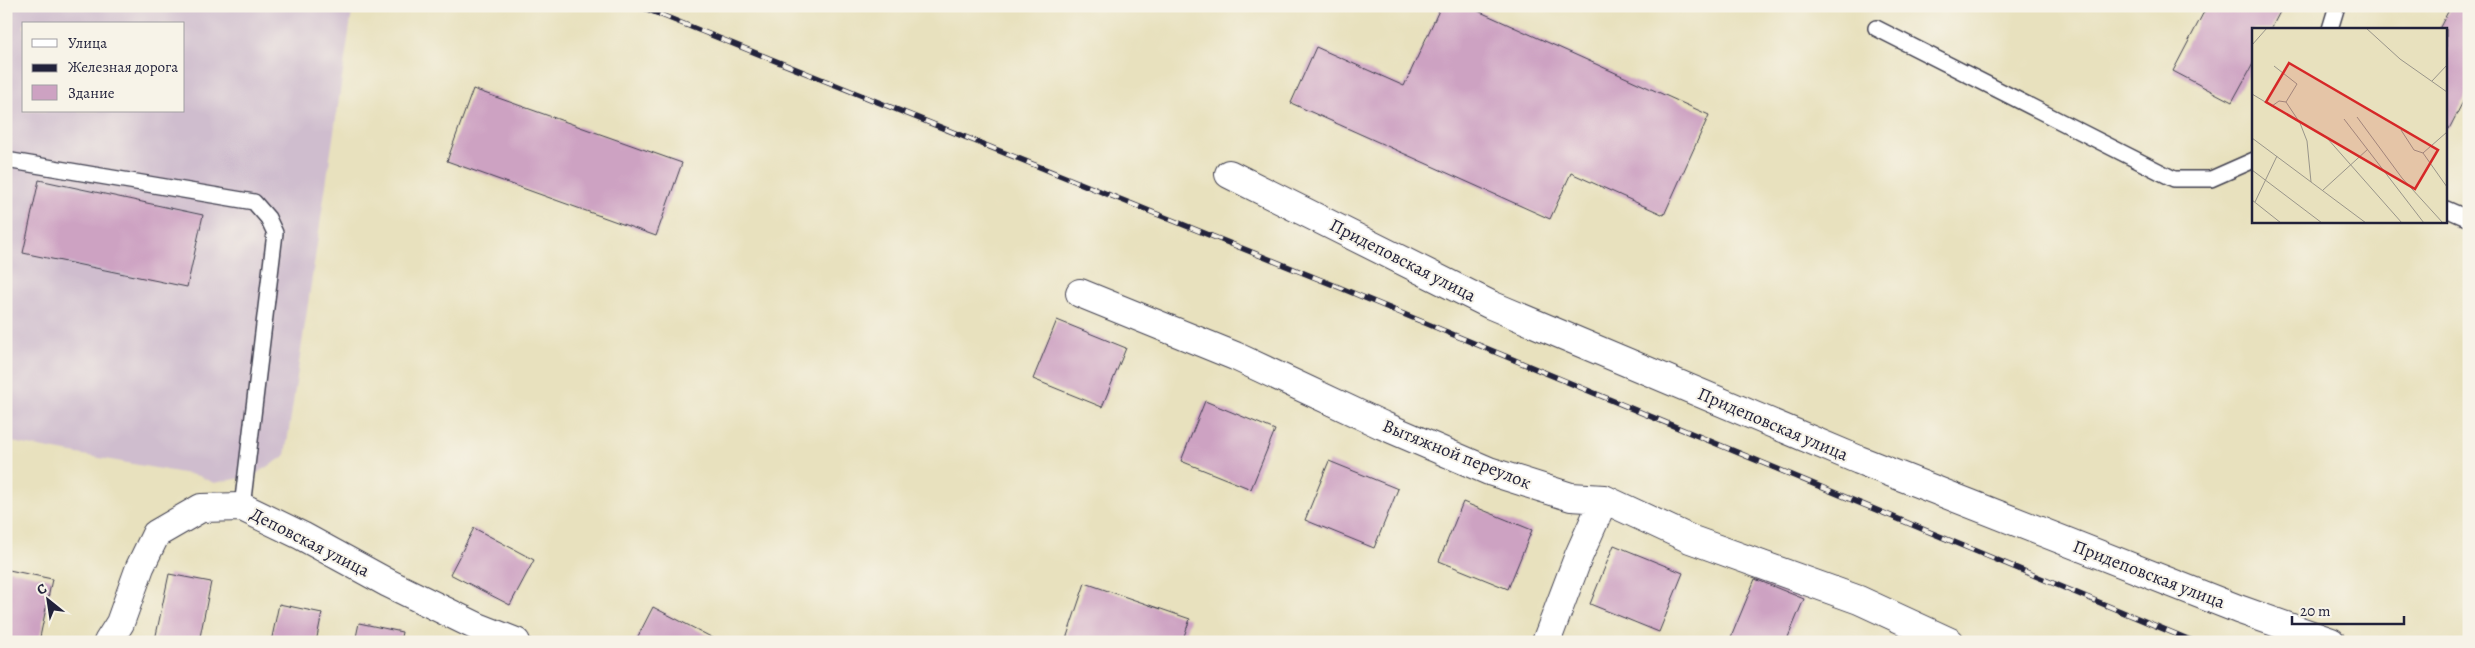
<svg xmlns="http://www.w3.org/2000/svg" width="2475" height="648" viewBox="0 0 2475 648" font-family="Alegreya,serif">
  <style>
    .industrial { fill: #cfbdce; fill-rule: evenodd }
    .building { fill: #cda2c2 }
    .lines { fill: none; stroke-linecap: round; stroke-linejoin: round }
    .lane-casing { stroke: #403f4f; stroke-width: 18 }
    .street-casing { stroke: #403f4f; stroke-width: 30 }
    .lane { stroke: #fff; stroke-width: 15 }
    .street { stroke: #fff; stroke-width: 28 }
    .rail-casing { stroke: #22223b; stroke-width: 5.5 }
    .rail { stroke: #f7f3e8; stroke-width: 4; stroke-dasharray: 11; stroke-linecap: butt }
    .labels { text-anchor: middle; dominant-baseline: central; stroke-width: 4; stroke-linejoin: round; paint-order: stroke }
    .street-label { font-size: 18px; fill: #22223b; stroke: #f7f3e8 }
    .inset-road { fill: none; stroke: #99958a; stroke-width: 1 }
    .view { fill: #d62828; fill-opacity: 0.15; stroke: #d62828; stroke-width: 2.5 }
    .inset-edge { fill: none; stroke: #22223b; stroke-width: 2.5 }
  </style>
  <rect width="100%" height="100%" fill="#f7f3e8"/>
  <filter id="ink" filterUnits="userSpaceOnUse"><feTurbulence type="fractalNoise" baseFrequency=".02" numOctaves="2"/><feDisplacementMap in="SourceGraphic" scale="10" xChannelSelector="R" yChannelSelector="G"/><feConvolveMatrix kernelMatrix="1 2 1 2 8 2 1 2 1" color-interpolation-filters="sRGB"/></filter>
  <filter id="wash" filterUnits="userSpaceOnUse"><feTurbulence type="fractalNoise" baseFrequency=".0096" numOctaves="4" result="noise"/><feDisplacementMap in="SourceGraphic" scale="20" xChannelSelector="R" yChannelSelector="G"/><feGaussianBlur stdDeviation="1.12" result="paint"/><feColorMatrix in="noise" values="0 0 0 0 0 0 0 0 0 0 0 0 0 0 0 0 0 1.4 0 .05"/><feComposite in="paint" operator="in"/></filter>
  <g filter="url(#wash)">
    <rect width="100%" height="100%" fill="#e8e1be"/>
    <path class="industrial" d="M6 6H353L285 456 253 476 214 483 199 476 6 441ZM24 24H184V111H24Z"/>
    <g id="blocks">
      <path class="building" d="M1441 6H1467L1709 115 1664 215 1571 173 1550 219 1291 103 1316 47 1404 86Z
        M2207 6H2283L2271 29H2254V62L2232 102 2173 71Z
        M2451 6H2469V90L2449 129 2446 127V29H2439Z
        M473 89 682 163 656 236 447 161Z
        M39 180 203 215 187 287 23 253Z
        M1057 320 1126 348 1102 407 1033 379Z
        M1205 401 1275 430 1251 489 1181 461Z
        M1329 461 1398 489 1374 548 1305 520Z
        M1463 502 1532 530 1508 589 1439 561Z
        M474 528 534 560 510 605 450 574Z
        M1614 545 1683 573 1659 632 1590 604Z
        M9 570 52 579 39 642 6 637V584Z
        M169 574 211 582 199 642 155 640Z
        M1755 579 1804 599 1786 642H1729Z
        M1085 583 1190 619 1182 642H1065Z
        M279 604 322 613 316 642H271Z
        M653 607 713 638 711 642H635Z
        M359 623 402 632 400 642H355Z"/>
    </g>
  </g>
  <g filter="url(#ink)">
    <use href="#blocks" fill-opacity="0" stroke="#403f4f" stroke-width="1"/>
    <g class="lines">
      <g class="lane-casing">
        <path id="lane" d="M1876 28 2174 179H2211L2254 160
          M2330 29 2337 6
          M6 160 254 202 268 218 275 233 242 507
          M2446 209 2469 219"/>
      </g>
      <g class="street-casing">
        <path id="street" d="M1229 174 1491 305 1859 460 2238 609 2331 642
          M1080 293 1235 356 1382 425 1489 471 1571 497 1604 499 1690 539 1859 600 1950 642
          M108 642 120 623 140 567 156 534 201 508 242 507 302 536 388 583 478 627 516 642
          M1546 642 1579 555 1604 499"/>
      </g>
      <use href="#lane" class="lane"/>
      <use href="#street" class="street"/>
      <g class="rail-casing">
        <path id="rail" d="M639 6 1336 286 2195 642"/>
      </g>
      <use href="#rail" class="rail"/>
    </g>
  </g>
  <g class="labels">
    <g class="street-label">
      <text transform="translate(1403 260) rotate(27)">Придеповская улица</text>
      <text transform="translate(1773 424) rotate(23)">Придеповская улица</text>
      <text transform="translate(1457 454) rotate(22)">Вытяжной переулок</text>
      <text transform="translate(310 542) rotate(27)">Деповская улица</text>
      <text transform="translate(2149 574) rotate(21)">Придеповская улица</text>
    </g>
  </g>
  <g transform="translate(2252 28)">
    <rect width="195" height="195" fill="#e8e1be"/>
    <path class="inset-road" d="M114 0 148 31 195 64M0 17 15 0M22 38 45 56 34 74M180 53 195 37M0 66 20 78 27 73 34 74 48 95 55 113 59 154M105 89 150 150 191 195M92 91 172 195M149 102 162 122 171 125M195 104 171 125 195 159M0 110 114 195M75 110 150 195M0 142 70 195M71 162 116 121M0 172 29 195M3 174 25 128"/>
    <path class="view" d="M37 35 186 122 163 161 14 74Z"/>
    <rect width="195" height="195" class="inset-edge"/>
  </g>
  <rect width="2475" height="648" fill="none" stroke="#f7f3e8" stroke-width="25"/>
  <rect x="22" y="22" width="162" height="90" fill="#f7f3e8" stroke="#a29fa3"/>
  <rect x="32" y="39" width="25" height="8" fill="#ffffff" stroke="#a29fa3"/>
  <text x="68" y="48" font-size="15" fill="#22223b">Улица</text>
  <rect x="32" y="64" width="25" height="8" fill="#22223b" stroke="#a29fa3"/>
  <text x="68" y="72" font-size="15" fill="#22223b">Железная дорога</text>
  <rect x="32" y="85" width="25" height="15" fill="#cda2c2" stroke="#a29fa3"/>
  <text x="68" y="98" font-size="15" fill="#22223b">Здание</text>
  <g transform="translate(48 600) rotate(330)" stroke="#f7f3e8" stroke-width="4" paint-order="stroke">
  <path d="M0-4L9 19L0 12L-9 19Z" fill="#22223b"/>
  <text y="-8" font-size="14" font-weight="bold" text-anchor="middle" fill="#22223b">С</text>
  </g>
  <path d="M2292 616v8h112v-8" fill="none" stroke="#22223b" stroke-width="2.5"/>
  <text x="2300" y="616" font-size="15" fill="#22223b" stroke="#f7f3e8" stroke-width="4" paint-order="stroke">20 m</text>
</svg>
